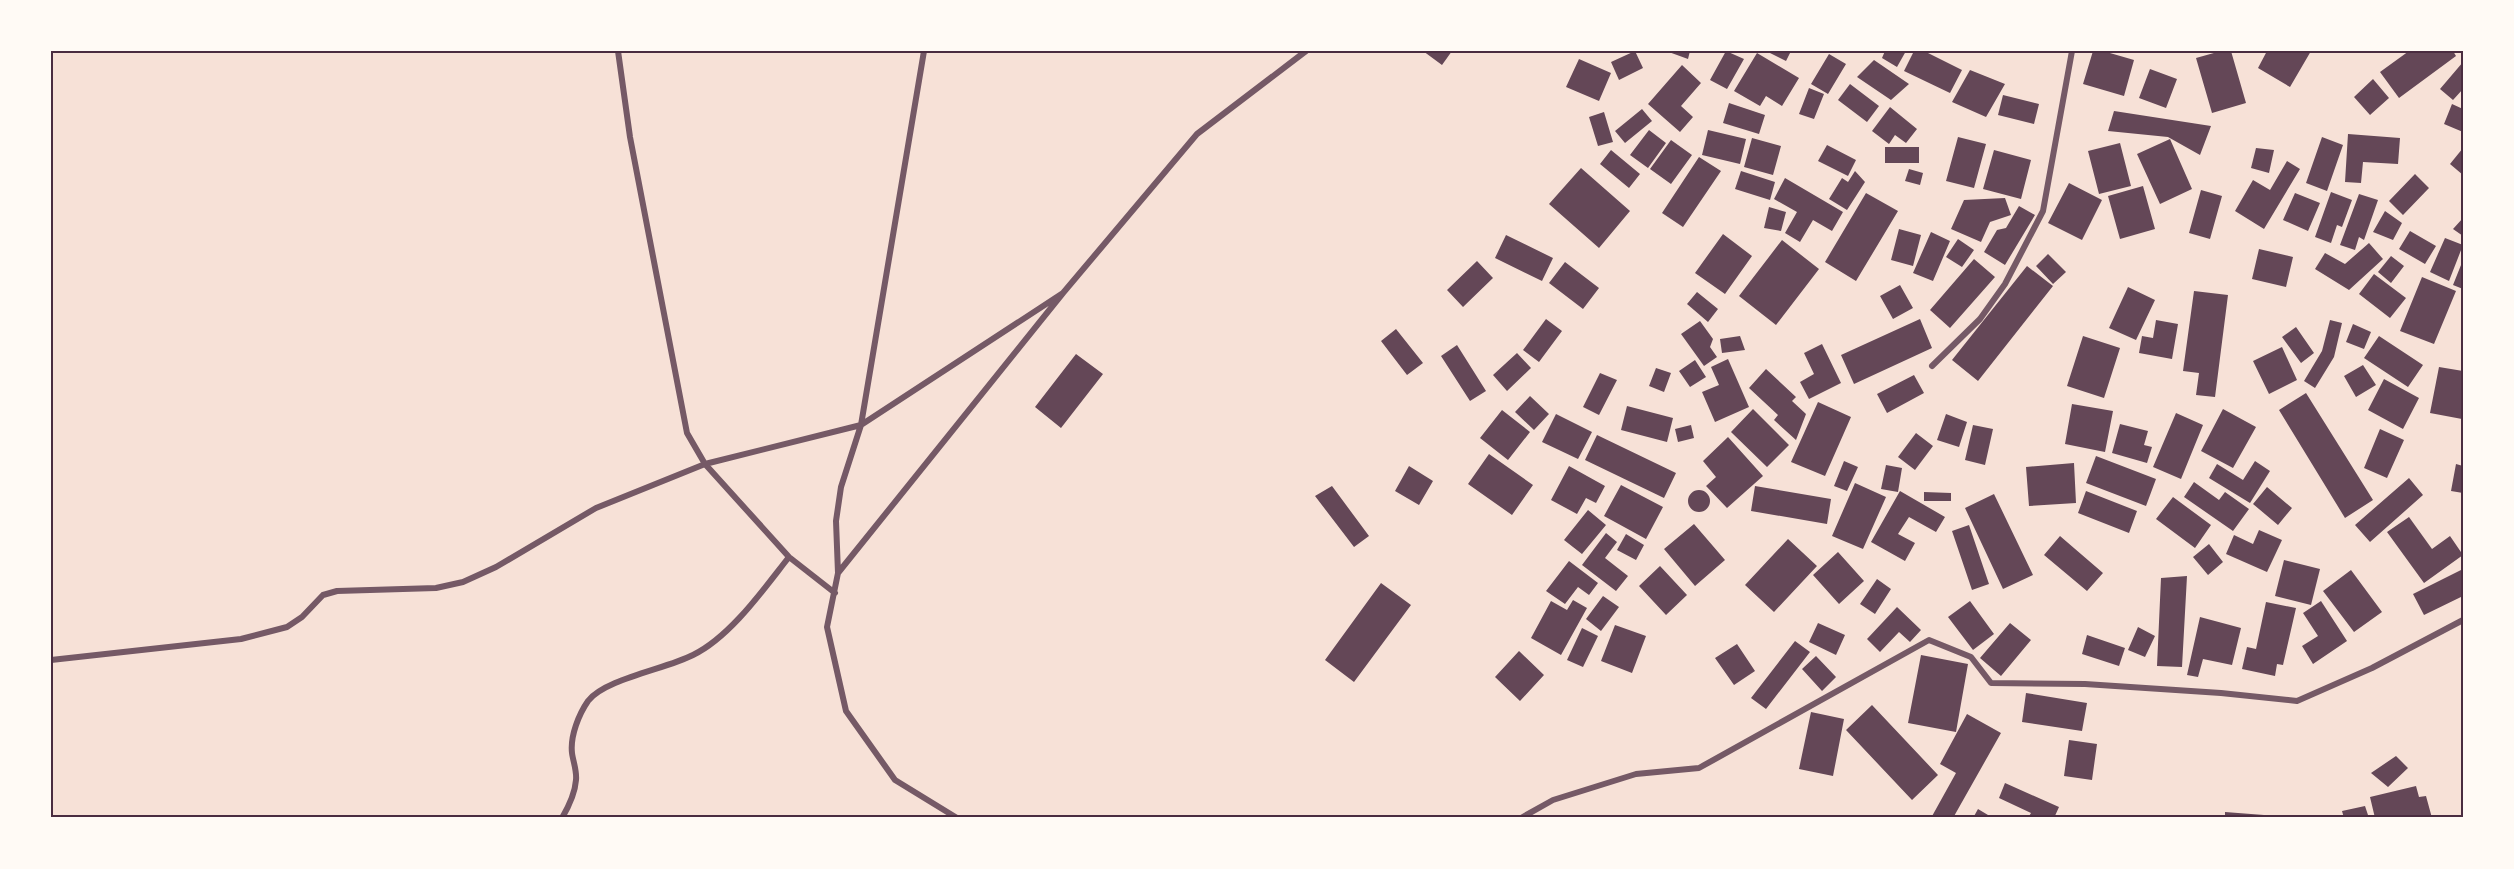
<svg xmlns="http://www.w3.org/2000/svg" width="2514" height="869" viewBox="0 0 2514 869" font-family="Cabin,sans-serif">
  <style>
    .building { fill: #644757 }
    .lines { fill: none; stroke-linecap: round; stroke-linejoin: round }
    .minor { stroke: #755966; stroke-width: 6 }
    .neatline { fill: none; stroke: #4a2c40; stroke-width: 2 }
  </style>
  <rect width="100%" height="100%" fill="#f7e1d7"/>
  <path class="building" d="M1423 51H1452L1442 65Z
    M1635 51 1643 68 1619 80 1611 62Z
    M1666 51H1690L1688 59Z
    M1726 51 1744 59 1727 89 1710 80Z
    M1766 51H1791L1786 61Z
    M1885 51H1906L1897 67 1882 58Z
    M1914 51H1924L1962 70 1950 93 1904 71Z
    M2093 51H2103L2134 60 2124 96 2083 84Z
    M2221 51H2231L2246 103 2212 113 2196 58Z
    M2267 51H2311L2290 87 2258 68Z
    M2409 51H2453L2456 56 2399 98 2380 72Z
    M1757 53 1799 78 1782 106 1766 96 1760 106 1734 91Z
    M1829 54 1846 64 1828 94 1811 84Z
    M1579 59 1611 73 1599 101 1566 87Z
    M1874 60 1909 84 1891 100 1857 77Z
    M2463 62V89L2453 100 2440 89Z
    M1682 65 1701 83 1681 106 1693 117 1680 132 1648 104Z
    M2150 69 2177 79 2166 108 2139 98Z
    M1970 70 2005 84 1986 117 1952 102Z
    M2373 79 2389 98 2370 115 2354 97Z
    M1850 84 1879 106 1867 122 1838 100Z
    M1809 88 1824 94 1814 119 1799 114Z
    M2003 95 2039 104 2034 124 1998 115Z
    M1729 103 1765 115 1759 134 1723 123Z
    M2452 104 2463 109V132L2444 124Z
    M1890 107 1917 129 1906 143 1895 135 1889 144 1872 131Z
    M1642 109 1652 121 1625 143 1615 131Z
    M2114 111 2211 126 2200 155 2168 137 2108 131Z
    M1604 112 1613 142 1598 146 1589 117Z
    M1649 130 1666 143 1648 168 1630 155Z
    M1708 130 1746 139 1740 164 1702 155Z
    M2348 134 2400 138 2398 164 2363 162 2361 183 2345 182Z
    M1958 137 1986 144 1974 188 1946 181Z
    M2322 137 2343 145 2327 191 2306 183Z
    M1752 138 1781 146 1773 175 1744 167Z
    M2170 139 2192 189 2160 204 2137 154Z
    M1671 140 1692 155 1671 184 1650 169Z
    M2120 143 2131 186 2099 194 2088 151Z
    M1827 145 1856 160 1848 176 1818 161Z
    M1885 147H1919V163H1885Z
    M2256 148 2274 150 2269 173 2251 168Z
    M2463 148V175L2450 164Z
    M1611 150 1640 174 1629 188 1600 164Z
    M1994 150 2031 160 2021 199 1983 189Z
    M1699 157 1721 171 1683 227 1662 213Z
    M2287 161 2300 169 2264 229 2235 211 2253 180 2270 190Z
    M1581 168 1630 211 1599 248 1549 204Z
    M1909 169 1923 173 1920 185 1905 181Z
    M1741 171 1775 182 1770 200 1735 189Z
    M1855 171 1865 182 1847 210 1829 199 1842 178 1848 182Z
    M2415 174 2429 188 2403 215 2389 201Z
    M1785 178 1843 212 1832 231 1813 220 1800 242 1785 233 1797 212 1774 199Z
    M2069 183 2102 200 2082 240 2048 223Z
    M2143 186 2155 229 2120 239 2108 196Z
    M2201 190 2222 196 2210 239 2189 233Z
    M2331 192 2352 200 2342 227 2337 225 2331 243 2315 237Z
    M1866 193 1898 211 1856 281 1825 262Z
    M2295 193 2320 203 2308 231 2283 220Z
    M2359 194 2378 200 2364 240 2359 237 2355 250 2340 245Z
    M2005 198 2011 215 1990 222 1981 242 1951 229 1964 200Z
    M2019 206 2035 215 2005 265 1984 252 1997 230 2006 228Z
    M1769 207 1786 212 1781 231 1764 228Z
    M2385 211 2402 223 2393 240 2373 232Z
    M2463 218V236L2453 229Z
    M1899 229 1921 235 1913 266 1891 260Z
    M2410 231 2436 246 2425 264 2399 249Z
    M1931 232 1950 241 1933 281 1913 273Z
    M1723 234 1752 256 1725 294 1695 273Z
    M1506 235 1553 258 1542 281 1495 258Z
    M2445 238 2463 245 2449 281 2430 272Z
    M1958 239 1974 250 1962 267 1946 257Z
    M1782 240 1819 269 1776 325 1739 296Z
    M2369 243 2383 259 2349 290 2315 269 2325 253 2345 264Z
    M2259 249 2293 257 2286 287 2252 279Z
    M2048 254 2066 272 2053 284 2036 266Z
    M2391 256 2404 266 2391 283 2378 272Z
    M1974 259 1995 277 1950 328 1930 310Z
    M2463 260V289L2453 285Z
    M1477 261 1493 278 1463 307 1447 290Z
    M1565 262 1599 288 1583 309 1549 283Z
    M2027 266 2053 286 1978 381 1952 360Z
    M2374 274 2406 298 2390 318 2359 294Z
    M2422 277 2456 291 2434 344 2400 331Z
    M1900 285 1913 308 1893 319 1880 296Z
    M2128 287 2155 300 2136 340 2109 328Z
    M2194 291 2228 295 2215 397 2196 395 2199 373 2183 371Z
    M1697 292 1718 309 1708 322 1687 304Z
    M1546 319 1562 331 1539 362 1523 350Z
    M1920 319 1932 348 1854 384 1841 355Z
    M2156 320 2178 324 2172 359 2139 353 2142 336 2153 338Z
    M2330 320 2342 323 2334 357 2315 388 2304 381 2322 351Z
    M1700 321 1713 339 1710 347 1717 357 1704 366 1681 334Z
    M2353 324 2371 332 2364 349 2346 342Z
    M2296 327 2314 353 2301 363 2282 337Z
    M1396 329 1423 363 1407 375 1381 341Z
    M1740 336 1745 350 1722 353 1720 339Z
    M2083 336 2120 348 2104 398 2067 386Z
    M2379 336 2423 365 2408 387 2364 358Z
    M1822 344 1841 383 1809 399 1800 382 1814 374 1804 353Z
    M1457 345 1486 391 1470 401 1441 356Z
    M2282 347 2297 380 2269 394 2253 361Z
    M1517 353 1531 368 1507 391 1493 375Z
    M1076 354 1103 374 1061 428 1035 407Z
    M1728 359 1749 407 1715 422 1702 392 1719 385 1711 367Z
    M1695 360 1706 377 1690 387 1679 371Z
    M2363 365 2376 385 2356 397 2344 376Z
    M2439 367 2463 371 2462 419 2430 413Z
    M1656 368 1671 373 1664 392 1649 386Z
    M1766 369 1796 397 1792 401 1806 414 1796 440 1774 420 1778 415 1749 388Z
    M1600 373 1617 380 1599 415 1583 407Z
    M1914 375 1924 393 1887 413 1877 394Z
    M2384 379 2419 398 2403 429 2368 410Z
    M2306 393 2373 500 2345 518 2279 410Z
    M1530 396 1549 414 1534 430 1515 412Z
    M1818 402 1851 417 1825 476 1791 462Z
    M2072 404 2113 411 2105 452 2065 444Z
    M1627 406 1673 418 1667 442 1621 430Z
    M1753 409 1789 445 1767 467 1731 432Z
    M2223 409 2256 427 2233 468 2201 451Z
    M1502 410 1530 432 1508 460 1480 438Z
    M2176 413 2203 425 2181 479 2153 467Z
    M1556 414 1592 432 1578 459 1542 442Z
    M1946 414 1967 422 1959 447 1937 440Z
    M2120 424 2148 431 2144 445 2152 447 2147 463 2112 453Z
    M1691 425 1694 438 1678 442 1675 429Z
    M1973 425 1993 429 1985 465 1965 460Z
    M2380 429 2404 440 2387 478 2364 468Z
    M1916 433 1933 446 1915 470 1898 457Z
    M1597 435 1676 473 1664 498 1585 460Z
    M1728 437 1763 476 1727 508 1706 486 1716 477 1703 461Z
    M1489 454 1533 485 1512 515 1468 484Z
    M2096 456 2156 479 2146 506 2086 483Z
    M1844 461 1858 467 1847 491 1834 486Z
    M2255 461 2270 471 2250 503 2209 478 2217 464 2243 480Z
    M2074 463 2076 503 2029 506 2026 467Z
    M2456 464 2463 466V493L2451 491Z
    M1886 465 1902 468 1898 492 1881 489Z
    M1409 466 1433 481 1419 505 1395 491Z
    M1569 466 1605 486 1596 503 1586 498 1577 514 1551 500Z
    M2409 478 2423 495 2370 542 2355 525Z
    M2194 482 2219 500 2225 492 2249 509 2233 531 2184 497Z
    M1855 483 1886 497 1863 549 1832 536Z
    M1621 485 1663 507 1646 539 1604 516Z
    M1332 486 1369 536 1354 547 1315 496Z
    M1755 486 1831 499 1827 524 1751 511Z
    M2267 487 2292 508 2278 525 2253 504Z
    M1688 501a11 11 0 1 1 22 0a11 11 0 1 1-22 0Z
    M1900 491 1945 517 1936 532 1909 517 1898 534 1915 543 1905 561 1871 542Z
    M2086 491 2137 511 2129 533 2078 513Z
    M1924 492 1951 493V501H1924Z
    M1994 494 2033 575 2003 589 1965 508Z
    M2173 497 2211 525 2195 548 2156 519Z
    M1588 510 1606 525 1582 554 1564 540Z
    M2409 517 2432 549 2450 536 2463 555 2424 583 2387 532Z
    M1694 524 1725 560 1695 586 1664 549Z
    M1969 525 1989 584 1972 590 1952 531Z
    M2259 530 2282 540 2267 572 2226 554 2234 535 2253 544Z
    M1606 533 1617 542 1605 558 1628 576 1616 591 1582 565Z
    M1626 534 1644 545 1636 560 1617 550Z
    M2060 536 2103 573 2087 591 2044 555Z
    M1788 539 1817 566 1774 612 1745 585Z
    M2209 544 2223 562 2208 575 2193 557Z
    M1838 552 1864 581 1839 604 1813 575Z
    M2284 560 2320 569 2311 605 2275 596Z
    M1569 561 1598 583 1589 595 1578 587 1565 604 1546 591Z
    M1660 566 1687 595 1666 615 1639 586Z
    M2463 569V596L2424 615 2413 594Z
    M2351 570 2382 612 2354 632 2323 591Z
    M2187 576 2182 667 2157 666 2161 578Z
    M1877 579 1891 589 1875 614 1860 604Z
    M1381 583 1411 605 1354 682 1325 660Z
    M1603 596 1619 607 1601 631 1586 619Z
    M1573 600 1587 608 1561 655 1531 638 1551 601 1567 610Z
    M1970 601 1994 634 1973 650 1948 617Z
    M2321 601 2347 641 2313 664 2302 646 2318 636 2303 613Z
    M2266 602 2296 608 2283 665 2277 664 2275 676 2242 669 2247 647 2256 649Z
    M1897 607 1921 630 1910 642 1899 632 1880 652 1867 639Z
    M2200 617 2241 628 2232 665 2203 659 2198 677 2187 675Z
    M1818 623 1845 635 1836 655 1809 642Z
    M2010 623 2031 640 2001 676 1980 658Z
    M1615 625 1646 636 1632 673 1601 661Z
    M2138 627 2155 636 2145 657 2128 650Z
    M1582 628 1598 636 1583 667 1567 660Z
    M2087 635 2125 648 2119 666 2082 654Z
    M1795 641 1810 652 1766 709 1751 698Z
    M1737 644 1755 671 1734 685 1715 658Z
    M1519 651 1544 675 1520 701 1495 677Z
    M1921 655 1968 664 1956 732 1908 723Z
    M1816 656 1836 677 1822 691 1802 669Z
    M2026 693 2087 703 2082 731 2022 722Z
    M1872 705 1938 775 1912 800 1846 730Z
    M1811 712 1844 719 1833 776 1799 769Z
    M1967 714 2001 733 1953 818H1931L1956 773 1940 764Z
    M2069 740 2097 744 2092 780 2064 776Z
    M2396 756 2408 768 2388 787 2371 773Z
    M2005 783 2059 807 2054 818H2028L2031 813 1999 798Z
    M2416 786 2419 797 2426 796 2432 818H2375L2370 797Z
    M2365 806 2369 818H2344L2342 811Z
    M1978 809 1993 818H1973Z
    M2225 812 2277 816V818H2225Z"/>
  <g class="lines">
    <path class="minor" d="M618 51 630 137 687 433 705 464 789 557 835 593
      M1932 366 1980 319 2005 284 2043 211 2072 51
      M838 573 836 521 841 487 861 425 924 51
      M51 660 241 639 287 627 302 617 323 595 337 591 436 588 463 582 496 567 596 508 705 464 861 425 1063 293
      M562 818C569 806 575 794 576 780 577 771 573 761 572 753 570 736 579 714 588 701 605 679 666 669 693 655 730 637 763 590 789 557
      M957 818 895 780 846 711 827 627 838 573 1063 293 1197 134 1306 51
      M1521 818 1553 800 1636 774 1699 768 1929 640 1971 657 1991 683 2085 684 2221 693 2297 701 2372 668 2463 620"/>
  </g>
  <rect width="2514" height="869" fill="none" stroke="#fffaf5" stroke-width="105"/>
  <rect x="52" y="52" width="2410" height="764" class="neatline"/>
</svg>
